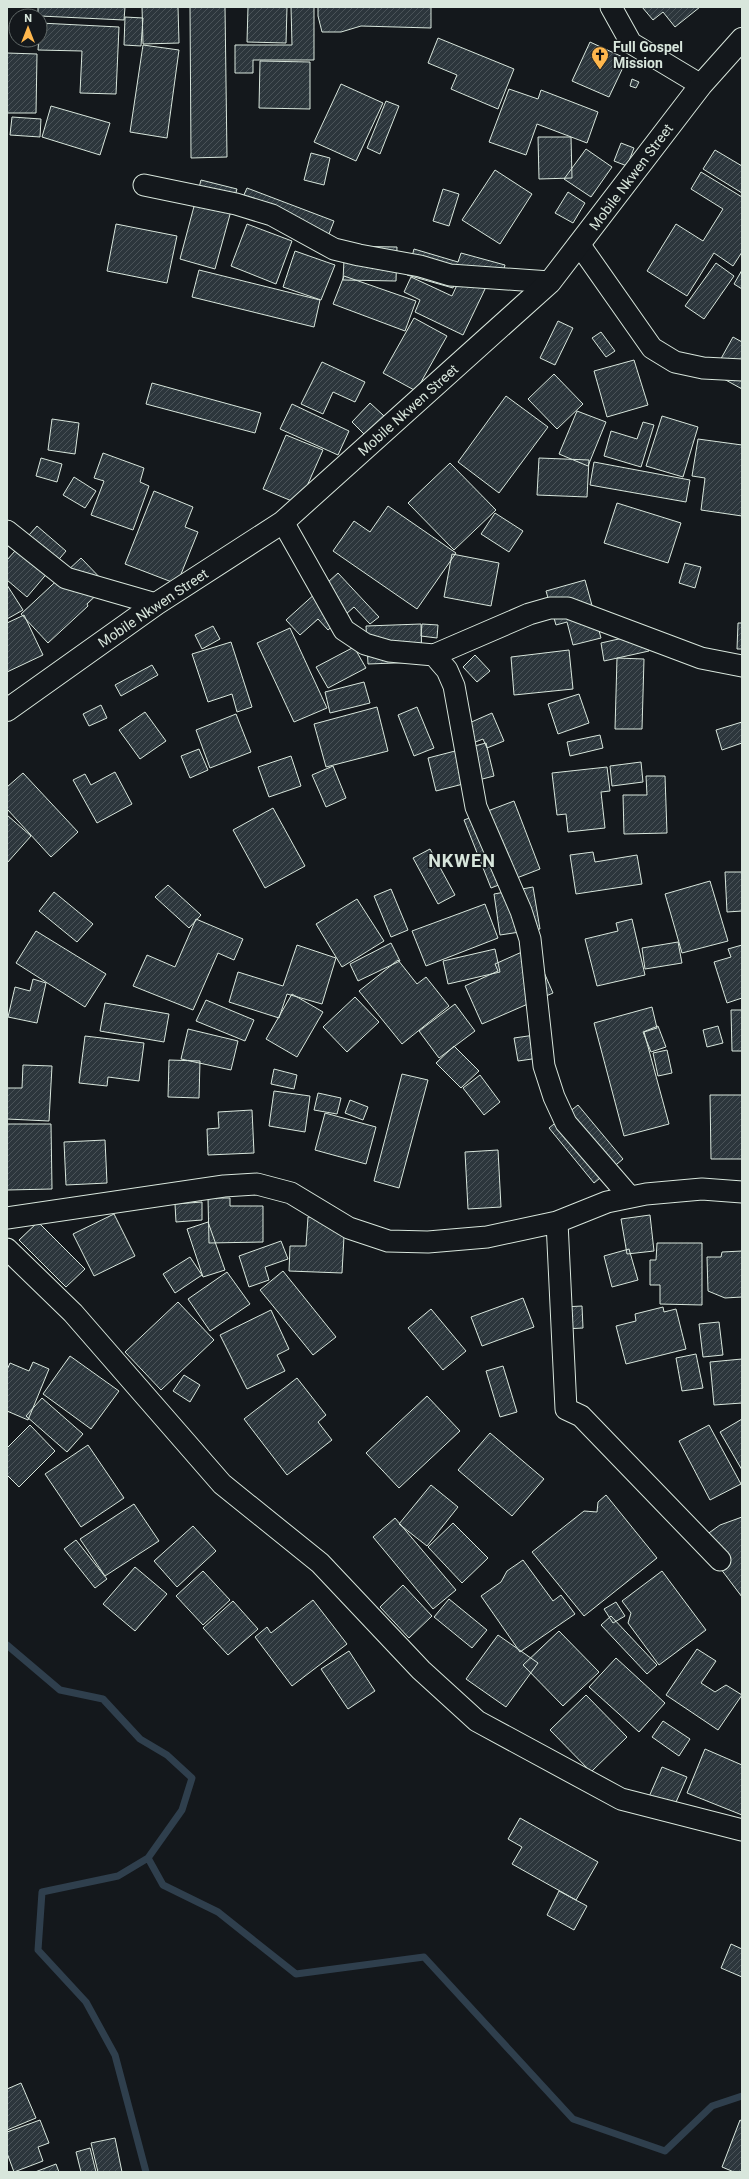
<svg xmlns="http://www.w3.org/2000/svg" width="749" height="2179" viewBox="0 0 749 2179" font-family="Roboto,sans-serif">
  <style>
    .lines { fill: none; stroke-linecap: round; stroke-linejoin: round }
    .stream { stroke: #2f3f4d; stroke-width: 7 }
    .building { fill: url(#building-hatch); stroke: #d8e6dc }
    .minor-casing { stroke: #d8e6dc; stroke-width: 23 }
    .trunk-casing { stroke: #d8e6dc; stroke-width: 24 }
    .minor { stroke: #14181c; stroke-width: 21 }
    .trunk { stroke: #14181c; stroke-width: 22 }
    .labels { text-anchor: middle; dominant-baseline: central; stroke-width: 3; stroke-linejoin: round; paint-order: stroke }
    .poi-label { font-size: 14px; font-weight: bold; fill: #d8e6dc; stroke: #14181c; text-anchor: start }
    .street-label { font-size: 14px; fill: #d8e6dc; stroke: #14181c }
    .district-label { font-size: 18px; font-weight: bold; letter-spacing: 1px; fill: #d8e6dc; stroke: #14181c }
  </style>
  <defs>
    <pattern id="building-hatch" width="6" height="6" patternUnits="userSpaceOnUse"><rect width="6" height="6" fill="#2c363c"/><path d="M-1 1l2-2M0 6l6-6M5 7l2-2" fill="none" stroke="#4a5358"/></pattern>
  </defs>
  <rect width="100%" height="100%" fill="#14181c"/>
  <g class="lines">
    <path class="stream" d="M7 1645 60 1690 103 1699 140 1739 167 1755 192 1778 182 1810 148 1858 163 1885 218 1912 296 1974 424 1957 573 2119 665 2151 712 2106 742 2096
      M146 2172 115 2055 86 2002 38 1950 42 1892 118 1876 148 1858"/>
  </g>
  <path class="building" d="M38 7H125L124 20 40 16H38Z
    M142 7H178L179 43 143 44Z
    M190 7H225L227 157 191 158Z
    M248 7H287L286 43 247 42Z
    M291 7H314V60H253V73H235V45H292Z
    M318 7H431V28L361 26 341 32H322L318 16Z
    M642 7H700L675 27 663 12 653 20Z
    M125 17 143 18 141 46 124 45Z
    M40 23 119 27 116 94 80 93 82 51 38 50Z
    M438 38 514 69 498 109 451 89 457 75 428 63Z
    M590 42 627 59 609 97 572 81Z
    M143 45 179 50 167 138 130 132Z
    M7 53 37 54 36 113H7Z
    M260 61 310 62V109L259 108Z
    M632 79 639 82 636 88 630 86Z
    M341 84 383 103 356 161 314 142Z
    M509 89 538 99 541 90 598 112 587 143 537 124 526 155 489 142Z
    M386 101 399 106 380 154 367 148Z
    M51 106 110 123 100 155 42 137Z
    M12 117 41 119 40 137 10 135Z
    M538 137H571L572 178 539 179Z
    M621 143 634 148 627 166 614 161Z
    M586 149 612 167 591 197 564 179Z
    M715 150 742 166V193L703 169Z
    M311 153 330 158 324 185 304 180Z
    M495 170 532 194 500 244 462 220Z
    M701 172 742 197V252L733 266 714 253 687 296 647 271 676 224 703 241 723 209 691 189Z
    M201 180 237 189 215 269 180 259Z
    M247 188 334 221 327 239 239 206Z
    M443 189 459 194 449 226 433 221Z
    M568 192 585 203 573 223 555 213Z
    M116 224 177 236 167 283 107 271Z
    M247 224 292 241 276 284 231 266Z
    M336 246 397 247 396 281 343 280 344 260Z
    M414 249 458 262 461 253 505 265 499 286 457 274 453 288 407 275Z
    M295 251 335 265 321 300 283 287Z
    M716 263 734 276 704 319 685 306Z
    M199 270 320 300 314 327 192 297Z
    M742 270V289L734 284Z
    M344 276 416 301 405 331 333 304Z
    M461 276 486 287 463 335 415 312 420 300 404 292 411 277 452 296Z
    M414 318 447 336 416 391 383 373Z
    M558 321 573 328 555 365 540 358Z
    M601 332 615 351 606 357 592 338Z
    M733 337 742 342V389L713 373Z
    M634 360 648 405 607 417 594 371Z
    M322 362 365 382 355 402 333 392 323 414 301 404Z
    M554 374 583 404 557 429 528 399Z
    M152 383 261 413 255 433 146 404Z
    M506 396 548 427 499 493 458 462Z
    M370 403 396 427 377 447 352 422Z
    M292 404 349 431 338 455 280 429Z
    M577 411 606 422 588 466 559 454Z
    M662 416 698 427 683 477 646 466Z
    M52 419 79 423 75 454 48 450Z
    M643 422 654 425 641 467 604 456 611 431 637 439Z
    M286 435 323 450 299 504 263 489Z
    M698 439 742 445V516L701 510 705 478 692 476Z
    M103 453 144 468 140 482 149 486 133 530 91 515 104 481 94 478Z
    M41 458 62 464 57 482 36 476Z
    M539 458 589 460 587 497 537 495Z
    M594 462 690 480 686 502 590 485Z
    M450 463 496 510 454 550 408 503Z
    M74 477 96 491 85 508 63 495Z
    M154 491 193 507 185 527 198 532 177 584 125 564Z
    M617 503 681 523 668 563 604 543Z
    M388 506 456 553 417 609 333 551 354 521 370 532Z
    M495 513 523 531 509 552 481 534Z
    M37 526 66 551 27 597 7 580V560Z
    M452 554 499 563 491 606 444 597Z
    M81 558 107 585 87 604 88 606 48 643 21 614Z
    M685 563 701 567 695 588 679 583Z
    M338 573 379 617 370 624 354 607 328 630 318 619 300 635 286 620Z
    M585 580 601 638 573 645 567 622 556 625 546 591Z
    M7 585 23 610 7 619Z
    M24 615 43 655 7 672V623Z
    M738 623H742V649H737Z
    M421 624 422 662 368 664 366 626Z
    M422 624 438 625 437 638 421 636Z
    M213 626 220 639 202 649 195 635Z
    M290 628 327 708 294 722 257 643Z
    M645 633 649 651 604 661 601 643Z
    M231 642 252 707 237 712 232 694 208 702 192 654Z
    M354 647 366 668 328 688 316 667Z
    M569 650 573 689 514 695 511 657Z
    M475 655 490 671 477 682 463 667Z
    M617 658 644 659 642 729H615Z
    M152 665 158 675 121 696 115 685Z
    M364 682 370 703 330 713 325 692Z
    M579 694 589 723 558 734 548 704Z
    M101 705 107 718 89 726 83 714Z
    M377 707 388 751 326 767 314 724Z
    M417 707 434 748 414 756 398 715Z
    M145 712 166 741 140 759 119 730Z
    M492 713 504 741 487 748 483 739 468 745 460 727Z
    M236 714 251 752 210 768 196 730Z
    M742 722V743L722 750 716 730Z
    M600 735 603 748 570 756 567 742Z
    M486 743 494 776 436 791 428 758Z
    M199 749 208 770 190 778 181 756Z
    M291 756 301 786 269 797 258 767Z
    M641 762 643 782 612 786 610 766Z
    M333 766 346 798 326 807 312 775Z
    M607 767 610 791 601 792 605 828 568 832 566 814 557 815 552 773Z
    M115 772 132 804 97 823 73 780 85 774 91 785Z
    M23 773 78 832 51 857 7 809V787Z
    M646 776H665L667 833 624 834 623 795H647Z
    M514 801 540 869 491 888 464 820Z
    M273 808 305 866 265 888 233 830Z
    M7 815 31 836 7 863Z
    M430 849 455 895 438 904 413 858Z
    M593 852 595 862 637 855 642 884 576 894 570 855Z
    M725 872H742V911L727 912Z
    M710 881 728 941 682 953 665 894Z
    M168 885 201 915 189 928 155 897Z
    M533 887 540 929 500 935 494 894Z
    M391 889 408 930 391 937 374 896Z
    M54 892 93 924 77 942 39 911Z
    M357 899 384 941 342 967 316 924Z
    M485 904 498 938 426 966 412 931Z
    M196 919 243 939 234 960 218 953 193 1010 133 986 147 955 175 967Z
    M632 919 645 975 597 986 585 939 618 931 616 923Z
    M36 931 106 974 85 1007 16 963Z
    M678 942 682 963 645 969 642 948Z
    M391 943 400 961 358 981 350 964Z
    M297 945 336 958 322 1004 287 994 279 1018 229 1002 238 972 283 986Z
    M742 945V998L727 1003 714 962 731 957 728 949Z
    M533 947 553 993 482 1024 465 986 498 971 495 964Z
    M495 949 500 972 448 984 443 961Z
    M398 960 417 984 426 977 449 1006 402 1044 359 991Z
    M33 979 46 983 37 1023 8 1017 15 987 30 991Z
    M292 994 323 1012 297 1057 266 1039Z
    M355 997 379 1022 347 1052 323 1027Z
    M206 1000 254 1020 245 1041 196 1021Z
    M105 1003 169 1014 164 1042 100 1031Z
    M455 1004 475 1031 439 1058 419 1031Z
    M652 1007 657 1028 644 1032 669 1124 624 1136 594 1023Z
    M731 1010H742V1051H732Z
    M658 1026 666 1047 651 1052 643 1032Z
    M718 1026 723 1043 707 1047 703 1030Z
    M188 1029 238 1041 231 1070 181 1059Z
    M535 1035 539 1058 518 1061 514 1038Z
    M85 1036 144 1043 139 1081 108 1077 107 1086 79 1083Z
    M454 1046 479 1071 461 1088 436 1063Z
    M667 1050 672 1073 658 1076 653 1053Z
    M169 1060 200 1061 199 1098 168 1097Z
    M23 1065 52 1066 49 1121 7 1119V1088H22Z
    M274 1069 297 1075 294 1089 271 1084Z
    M402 1074 428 1080 399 1188 374 1181Z
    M480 1075 500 1102 484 1115 463 1088Z
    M274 1091 310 1096 305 1132 269 1126Z
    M318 1093 341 1098 337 1114 314 1110Z
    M710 1095H742V1159H711Z
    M350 1100 368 1107 363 1120 345 1113Z
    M578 1105 623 1159 594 1183 549 1128Z
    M252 1110 254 1153 208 1155 207 1129 219 1128 218 1112Z
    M325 1113 376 1127 366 1164 315 1150Z
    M7 1124H51L52 1189 7 1190Z
    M105 1140 107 1183 66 1185 64 1142Z
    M498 1150 501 1207 468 1209 465 1152Z
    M208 1198H230V1206H263V1242L209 1243Z
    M202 1202V1220L176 1222 175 1204Z
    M114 1214 135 1256 94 1276 73 1234Z
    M650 1215 654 1251 627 1254 621 1219Z
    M308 1217 345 1218 342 1273 289 1271 290 1246H306Z
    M38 1222 85 1269 66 1287 19 1240Z
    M208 1222 225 1270 203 1277 187 1229Z
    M281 1241 288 1259 265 1267 269 1280 249 1287 239 1256Z
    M657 1243H702V1305L660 1304V1285H650V1260H656Z
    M629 1249 638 1280 612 1287 604 1256Z
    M742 1251V1297L725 1298 708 1291 707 1257H721L722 1252Z
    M190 1257 202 1275 175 1293 163 1274Z
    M283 1271 336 1337 313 1355 260 1290Z
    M227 1272 250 1304 210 1331 188 1299Z
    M523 1298 534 1327 482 1346 471 1317Z
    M178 1302 214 1340 161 1390 125 1352Z
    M582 1306 583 1328 564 1329 563 1307Z
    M663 1307 664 1312 676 1309 686 1349 626 1364 616 1326 636 1321 635 1314Z
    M431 1309 466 1351 443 1370 408 1328Z
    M271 1310 289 1349 277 1355 285 1371 247 1389 220 1335Z
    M719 1322 723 1355 703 1357 699 1324Z
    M696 1354 703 1388 682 1391 676 1358Z
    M70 1356 119 1391 91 1429 43 1394Z
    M742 1359V1403L714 1405 710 1362Z
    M33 1362 49 1369 28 1420 7 1411V1370L10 1363 29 1371Z
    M503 1366 517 1412 500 1417 486 1371Z
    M184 1375 200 1385 190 1402 173 1391Z
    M297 1378 326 1415 318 1422 332 1440 287 1475 244 1419Z
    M427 1396 460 1431 399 1488 366 1453Z
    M42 1398 83 1434 67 1452 26 1416Z
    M742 1419V1470L720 1432Z
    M30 1425 55 1451 19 1487 7 1475V1448Z
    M709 1425 741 1484 710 1500 679 1441Z
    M490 1433 544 1479 512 1516 458 1470Z
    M88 1445 124 1498 81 1527 45 1474Z
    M431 1485 458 1507 427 1546 399 1524Z
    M606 1495 657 1558 584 1616 532 1552 584 1511 597 1512 598 1502Z
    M134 1504 159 1541 105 1576 80 1539Z
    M742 1517V1597L699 1540 720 1525Z
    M395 1518 456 1590 433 1609 373 1537Z
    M453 1523 488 1558 462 1583 428 1547Z
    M193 1526 216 1551 177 1587 154 1561Z
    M76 1540 107 1579 95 1588 64 1549Z
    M523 1560 553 1601 561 1595 575 1614 520 1652 481 1596 501 1582 507 1571Z
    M135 1567 167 1594 135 1631 103 1604Z
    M203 1571 230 1600 203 1625 176 1596Z
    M662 1571 706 1630 659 1665 628 1623 631 1613 622 1601Z
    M403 1585 432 1616 409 1638 380 1607Z
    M449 1599 487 1630 472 1648 434 1617Z
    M313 1600 347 1644 292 1686 255 1637 267 1627 271 1633Z
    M233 1601 258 1629 228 1655 203 1628Z
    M616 1602 625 1616 613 1623 604 1609Z
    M611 1616 657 1665 647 1674 601 1625Z
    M559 1631 599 1672 563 1706 523 1665Z
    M498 1635 538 1663 506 1707 466 1679Z
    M697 1649 716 1661 701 1683 715 1692 726 1685 742 1695 718 1730 666 1695Z
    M349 1651 375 1691 348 1709 321 1669Z
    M616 1658 665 1703 639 1732 589 1687Z
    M586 1695 627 1737 591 1772 550 1730Z
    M663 1721 690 1739 679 1756 652 1737Z
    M705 1749 742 1765V1815L687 1793Z
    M662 1767 687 1777 673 1809 648 1799Z
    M520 1818 598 1862 576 1900 512 1864 522 1847 508 1839Z
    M559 1891 587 1906 574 1930 547 1915Z
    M731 1944 742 1949V1977L721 1968Z
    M21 2083 36 2118 7 2130V2089Z
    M40 2120 49 2143 38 2147 43 2161 14 2172 7 2153V2132Z
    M740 2120 742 2121V2172H734L722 2167Z
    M115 2138 122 2172H98L91 2143Z
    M90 2148 96 2172H81L76 2152Z
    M56 2164 59 2172H35Z"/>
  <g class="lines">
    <g class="minor-casing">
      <path id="minor" d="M611 7 631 43 701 85
        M144 185 236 204 272 215 334 249 359 255 420 266 450 275 550 282
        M579 244 652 348 675 362 703 368 742 370
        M283 522 344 630 365 644 389 651 434 655 529 614 550 608H568L701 658 742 666
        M7 531 66 578 156 604
        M434 655 447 670 454 686 476 807 521 911 530 939 544 1066 554 1097 566 1123 630 1197
        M7 1218 224 1186 257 1184 291 1193 349 1228 388 1241 428 1242 487 1237 557 1222 607 1202 646 1194 702 1189 742 1192
        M557 1222 566 1409 581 1416 720 1560
        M7 1249 73 1313 222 1484 320 1563 421 1670 477 1721 621 1799 742 1830"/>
    </g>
    <g class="trunk-casing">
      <path id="trunk" d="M7 710 156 604 283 522 550 282 701 85 742 39"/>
    </g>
    <use href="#minor" class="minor"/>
    <use href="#trunk" class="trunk"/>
  </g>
  <defs>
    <g id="church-pin" transform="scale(0.9)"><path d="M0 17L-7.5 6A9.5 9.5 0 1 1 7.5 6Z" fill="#ffb74d" stroke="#14181c"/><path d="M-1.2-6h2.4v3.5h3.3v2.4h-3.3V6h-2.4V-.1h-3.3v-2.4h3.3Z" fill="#111"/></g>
  </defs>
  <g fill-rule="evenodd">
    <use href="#church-pin" x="600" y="55"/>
  </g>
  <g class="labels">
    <g class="poi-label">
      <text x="613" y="47">Full Gospel<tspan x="613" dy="16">Mission</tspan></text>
    </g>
    <g class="street-label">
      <text transform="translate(631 177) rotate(-53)">Mobile Nkwen Street</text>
      <text transform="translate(408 410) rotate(-42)">Mobile Nkwen Street</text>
      <text transform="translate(153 608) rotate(-34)">Mobile Nkwen Street</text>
    </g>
    <g class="district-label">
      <text x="462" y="860">NKWEN</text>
    </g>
  </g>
  <rect width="749" height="2179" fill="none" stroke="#d8e6dc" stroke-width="16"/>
  <g transform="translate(28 28)"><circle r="19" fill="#14181c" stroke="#626a69"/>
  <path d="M0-3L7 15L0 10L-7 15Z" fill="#ffb74d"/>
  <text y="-6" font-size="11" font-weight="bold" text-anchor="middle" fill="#d8e6dc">N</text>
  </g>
</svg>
